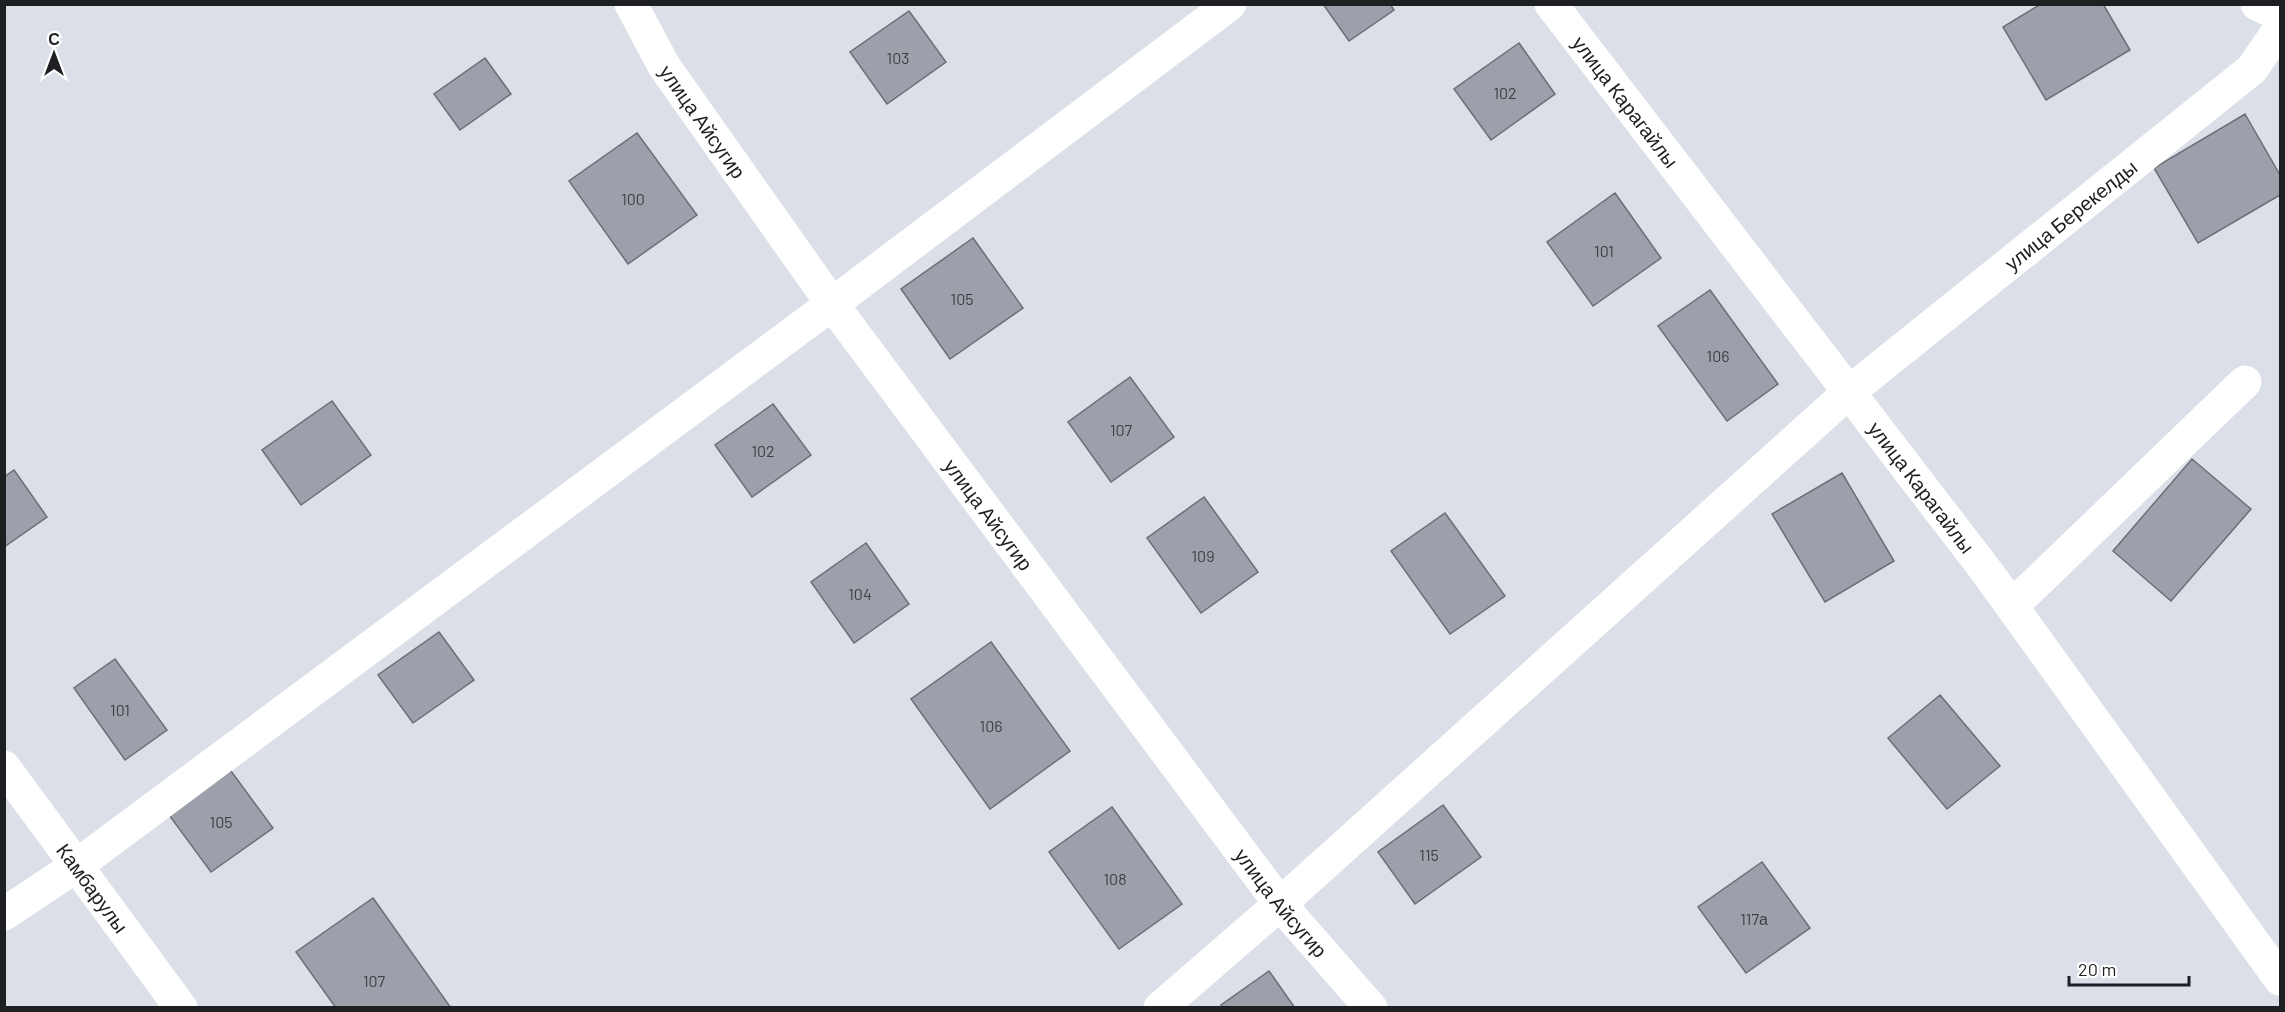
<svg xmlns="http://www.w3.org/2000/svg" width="2285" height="1012" viewBox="0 0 2285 1012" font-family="Barlow,sans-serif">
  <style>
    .building { fill: #9da0aa; stroke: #6b6e77; stroke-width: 1.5 }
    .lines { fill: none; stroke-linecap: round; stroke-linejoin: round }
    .minor { stroke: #fff; stroke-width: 33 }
    .labels { text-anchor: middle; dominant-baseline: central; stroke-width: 4.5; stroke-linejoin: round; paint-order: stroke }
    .number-label { font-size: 16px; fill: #3e3f44 }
    .street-label { font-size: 20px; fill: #1e1f22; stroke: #fff }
  </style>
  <rect width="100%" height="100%" fill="#dbdfe8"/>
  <path class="building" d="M1323 4H1390L1394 10 1349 41Z
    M2041 4H2103L2130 50 2046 100 2003 27Z
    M909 11 946 62 887 104 850 52Z
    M1519 43 1555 94 1491 140 1454 89Z
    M485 58 511 94 460 130 434 94Z
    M2245 114 2280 175V195L2198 243 2154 168Z
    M637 133 697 215 628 264 569 181Z
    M1615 193 1661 258 1593 306 1547 242Z
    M973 238 1023 308 950 359 901 289Z
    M1710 290 1778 384 1727 421 1658 326Z
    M1130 377 1174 437 1111 482 1068 422Z
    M332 401 371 455 301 505 262 450Z
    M773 404 811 455 752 497 715 445Z
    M2192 459 2251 509 2171 601 2113 551Z
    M14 470 47 517 4 547V477Z
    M1842 473 1894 561 1825 602 1772 514Z
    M1204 497 1258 572 1201 613 1147 538Z
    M1445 513 1505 596 1450 634 1391 551Z
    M866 543 909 604 854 643 811 582Z
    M439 632 474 680 413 723 378 675Z
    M991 642 1070 751 990 809 911 699Z
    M115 659 167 730 125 760 74 688Z
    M1940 695 2000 766 1947 809 1888 738Z
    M231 771 273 828 211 872 169 815Z
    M1443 805 1481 857 1415 904 1378 852Z
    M1112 807 1182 904 1119 949 1049 852Z
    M1762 862 1810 928 1746 973 1698 907Z
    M373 898 451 1008H336L296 952Z
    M1269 971 1295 1008H1223L1221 1005Z"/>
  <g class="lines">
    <g class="minor">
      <path id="s1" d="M631 4 664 66 832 304 1280 904 1371 1008"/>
      <path id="s2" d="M1551 4 1987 572 2280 979"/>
      <path d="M2257 4 2280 15"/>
      <path d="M2012 606 2245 382"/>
      <path id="s3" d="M4 767 181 1008"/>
      <path d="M4 914 76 866 832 304 1230 4"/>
      <path id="s4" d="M1160 1008 1280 904 1849 392 2252 69 2280 28"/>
    </g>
  </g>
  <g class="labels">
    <g class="number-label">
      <text x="898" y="57">103</text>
      <text x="1505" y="92">102</text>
      <text x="633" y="198">100</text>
      <text x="1604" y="250">101</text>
      <text x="962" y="298">105</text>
      <text x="1718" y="355">106</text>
      <text x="1121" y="429">107</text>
      <text x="763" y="450">102</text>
      <text x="1203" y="555">109</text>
      <text x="860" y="593">104</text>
      <text x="120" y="709">101</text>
      <text x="991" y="725">106</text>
      <text x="221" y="821">105</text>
      <text x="1429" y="854">115</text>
      <text x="1115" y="878">108</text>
      <text x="1754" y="918">117а</text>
      <text x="374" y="980">107</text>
    </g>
    <g class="street-label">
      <text stroke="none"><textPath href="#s2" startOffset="123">улица Карагайлы</textPath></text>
      <text stroke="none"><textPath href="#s1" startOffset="138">улица Айсугир</textPath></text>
      <text stroke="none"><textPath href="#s4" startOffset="1208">улица Берекелды</textPath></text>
      <text stroke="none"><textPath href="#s2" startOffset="609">улица Карагайлы</textPath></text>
      <text stroke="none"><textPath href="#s1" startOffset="624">улица Айсугир</textPath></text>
      <text stroke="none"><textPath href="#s3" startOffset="150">Камбарулы</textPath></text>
      <text stroke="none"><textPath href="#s1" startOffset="1110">улица Айсугир</textPath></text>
    </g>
  </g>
  <rect width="2285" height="1012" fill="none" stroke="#1e1f22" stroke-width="12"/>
  <g transform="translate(54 54)" stroke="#ffffff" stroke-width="4.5" paint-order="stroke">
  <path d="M0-4.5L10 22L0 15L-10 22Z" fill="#1e1f22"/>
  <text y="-9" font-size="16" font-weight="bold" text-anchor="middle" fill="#1e1f22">С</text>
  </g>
  <path d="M2069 976v9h120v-9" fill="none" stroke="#1e1f22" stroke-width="3"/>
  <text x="2078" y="976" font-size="18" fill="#1e1f22" stroke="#ffffff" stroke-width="4.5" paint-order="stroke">20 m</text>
</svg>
